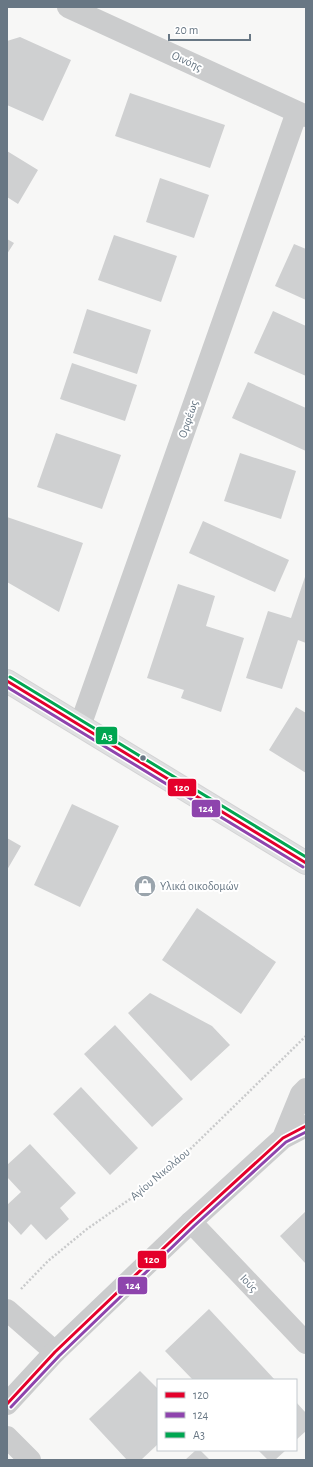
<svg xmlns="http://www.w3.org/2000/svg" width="313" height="1467" viewBox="0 0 313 1467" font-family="'Alegreya Sans',sans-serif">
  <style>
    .building { fill: #cfd0d1 }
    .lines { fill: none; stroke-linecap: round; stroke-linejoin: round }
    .secondary-casing { stroke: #d3d3d4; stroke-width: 24 }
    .path { stroke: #c9cacb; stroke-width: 2.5; stroke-dasharray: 2 2; stroke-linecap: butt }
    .minor { stroke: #cbcccd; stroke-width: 22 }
    .tertiary { stroke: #cbcccd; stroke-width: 22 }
    .secondary { stroke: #dfe0e1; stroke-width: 22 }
    .bus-1-casing { stroke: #fff; stroke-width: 6 }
    .bus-2-casing { stroke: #fff; stroke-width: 6 }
    .bus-3-casing { stroke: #fff; stroke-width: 6 }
    .bus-1 { stroke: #e4002b; stroke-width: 3 }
    .bus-2 { stroke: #8e44ad; stroke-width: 3 }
    .bus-3 { stroke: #00a651; stroke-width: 3 }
    .bus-dot { fill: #687784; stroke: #fff; stroke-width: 1.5 }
    .labels { text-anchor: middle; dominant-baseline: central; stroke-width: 4; stroke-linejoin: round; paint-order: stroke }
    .street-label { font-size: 12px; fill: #687784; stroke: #fff }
    .poi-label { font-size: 12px; fill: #687784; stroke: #fff; text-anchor: start }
    .line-badge { stroke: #fff; stroke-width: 1.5 }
    .badge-label { font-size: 11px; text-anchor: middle; font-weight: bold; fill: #fff }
  </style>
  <rect width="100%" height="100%" fill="#f7f7f6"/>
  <path class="building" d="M20 37 71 60 43 121 7 105V41Z
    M130 93 225 125 210 168 115 136Z
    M7 151 38 170 18 204 7 197Z
    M160 178 209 195 194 238 146 222Z
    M114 235 177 256 161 302 98 280Z
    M7 239 14 243 7 254Z
    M294 244 306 249V300L275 286Z
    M87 309 151 330 137 374 73 353Z
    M273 311 306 326V376L254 353Z
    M72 363 137 385 125 421 60 399Z
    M248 382 306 408V451L232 418Z
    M56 433 121 455 102 509 37 487Z
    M240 453 296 471 281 519 224 501Z
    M7 517 83 543 59 612 7 582Z
    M203 521 289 560 275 592 189 553Z
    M306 574V643L298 640 282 689 246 678 268 611 291 618Z
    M178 584 215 596 206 626 244 638 221 712 181 698 184 690 147 678Z
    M296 707 306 713V773L269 750Z
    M72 804 119 826 80 907 34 885Z
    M7 838 21 846 7 870Z
    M197 908 276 962 241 1014 162 960Z
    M150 993 212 1026 230 1045 191 1081 128 1013Z
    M115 1025 183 1099 152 1127 84 1054Z
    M81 1087 138 1148 110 1175 53 1114Z
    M30 1144 76 1193 60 1208 69 1219 46 1240 31 1224 21 1235 7 1220V1205L21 1192 7 1177V1165Z
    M306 1211V1264L280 1236Z
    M209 1309 262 1366 275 1380H193L165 1351Z
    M140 1371 158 1389V1444L141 1460H127L89 1419Z
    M296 1402 306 1413V1431L296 1440Z
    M196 1450H200L210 1460H185Z
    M258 1450H286L275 1460H268Z"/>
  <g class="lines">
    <g class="secondary-casing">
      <path id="secondary" d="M7 681 306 863"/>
    </g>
    <path class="path" d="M21 1289 48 1261 87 1229 133 1197 174 1165 306 1036"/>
    <path class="minor" d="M68 7 306 116
      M80 726 297 112
      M191 1222 306 1343
      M7 1310 55 1352
      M7 1437 30 1460"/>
    <path class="tertiary" d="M283 1138 301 1094 306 1089
      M7 1404 55 1352 191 1222 283 1138 306 1126"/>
    <use href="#secondary" class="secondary"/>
    <g class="bus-1-casing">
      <path id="bus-1" d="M7 681 306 863
        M7 1404 55 1352 191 1222 283 1138 306 1126"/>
    </g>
    <g class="bus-2-casing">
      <path id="bus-2" d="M7 687 303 867
        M11 1407 59 1356 194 1226 286 1142 306 1132"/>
    </g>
    <g class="bus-3-casing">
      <path id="bus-3" d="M10 677 306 857"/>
    </g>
    <use href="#bus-1" class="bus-1"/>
    <use href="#bus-2" class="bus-2"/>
    <use href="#bus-3" class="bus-3"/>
  </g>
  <defs>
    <g id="shop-disc" transform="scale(1.15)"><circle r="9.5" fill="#9aa4ac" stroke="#fff"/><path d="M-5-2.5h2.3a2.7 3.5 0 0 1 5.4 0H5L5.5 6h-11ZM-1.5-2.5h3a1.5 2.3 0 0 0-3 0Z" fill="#fff"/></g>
  </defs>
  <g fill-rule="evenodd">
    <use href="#shop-disc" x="145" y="886"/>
  </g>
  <circle class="bus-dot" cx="143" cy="758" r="3.5"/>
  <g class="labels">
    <g class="street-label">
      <text transform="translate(187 61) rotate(25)">Οινόης</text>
      <text transform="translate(188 419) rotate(-71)">Ορφέως</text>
      <text transform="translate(160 1174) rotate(-40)">Αγίου Νικολάου</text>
      <text transform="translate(249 1283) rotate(47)">Ιούς</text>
    </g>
    <g class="poi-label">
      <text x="160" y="886">Υλικά οικοδομών</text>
    </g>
  </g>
  <g class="line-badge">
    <rect x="95" y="726" width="23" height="19" rx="4" fill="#00a651"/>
    <rect x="167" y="778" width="30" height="19" rx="4" fill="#e4002b"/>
    <rect x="191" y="799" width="30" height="19" rx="4" fill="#8e44ad"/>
    <rect x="137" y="1250" width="30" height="19" rx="4" fill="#e4002b"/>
    <rect x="117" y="1276" width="31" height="19" rx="4" fill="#8e44ad"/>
  </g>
  <g class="badge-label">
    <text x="107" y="740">Α3</text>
    <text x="182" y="791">120</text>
    <text x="206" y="812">124</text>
    <text x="152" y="1263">120</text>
    <text x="133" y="1289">124</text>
  </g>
  <rect width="313" height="1467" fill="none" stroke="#687784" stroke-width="16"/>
  <rect x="157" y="1379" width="140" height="72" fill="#ffffff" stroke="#c3c9ce"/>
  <rect x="165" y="1392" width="20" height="6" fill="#e4002b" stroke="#c3c9ce"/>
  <text x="193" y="1399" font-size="12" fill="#687784">120</text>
  <rect x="165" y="1412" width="20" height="6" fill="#8e44ad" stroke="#c3c9ce"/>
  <text x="193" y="1419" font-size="12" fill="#687784">124</text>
  <rect x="165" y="1432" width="20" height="6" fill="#00a651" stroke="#c3c9ce"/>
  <text x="193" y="1439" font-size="12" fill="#687784">Α3</text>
  <path d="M169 34v6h81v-6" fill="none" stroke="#687784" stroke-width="2"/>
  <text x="175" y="34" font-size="12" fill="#687784" stroke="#ffffff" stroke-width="3" paint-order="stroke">20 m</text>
</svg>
